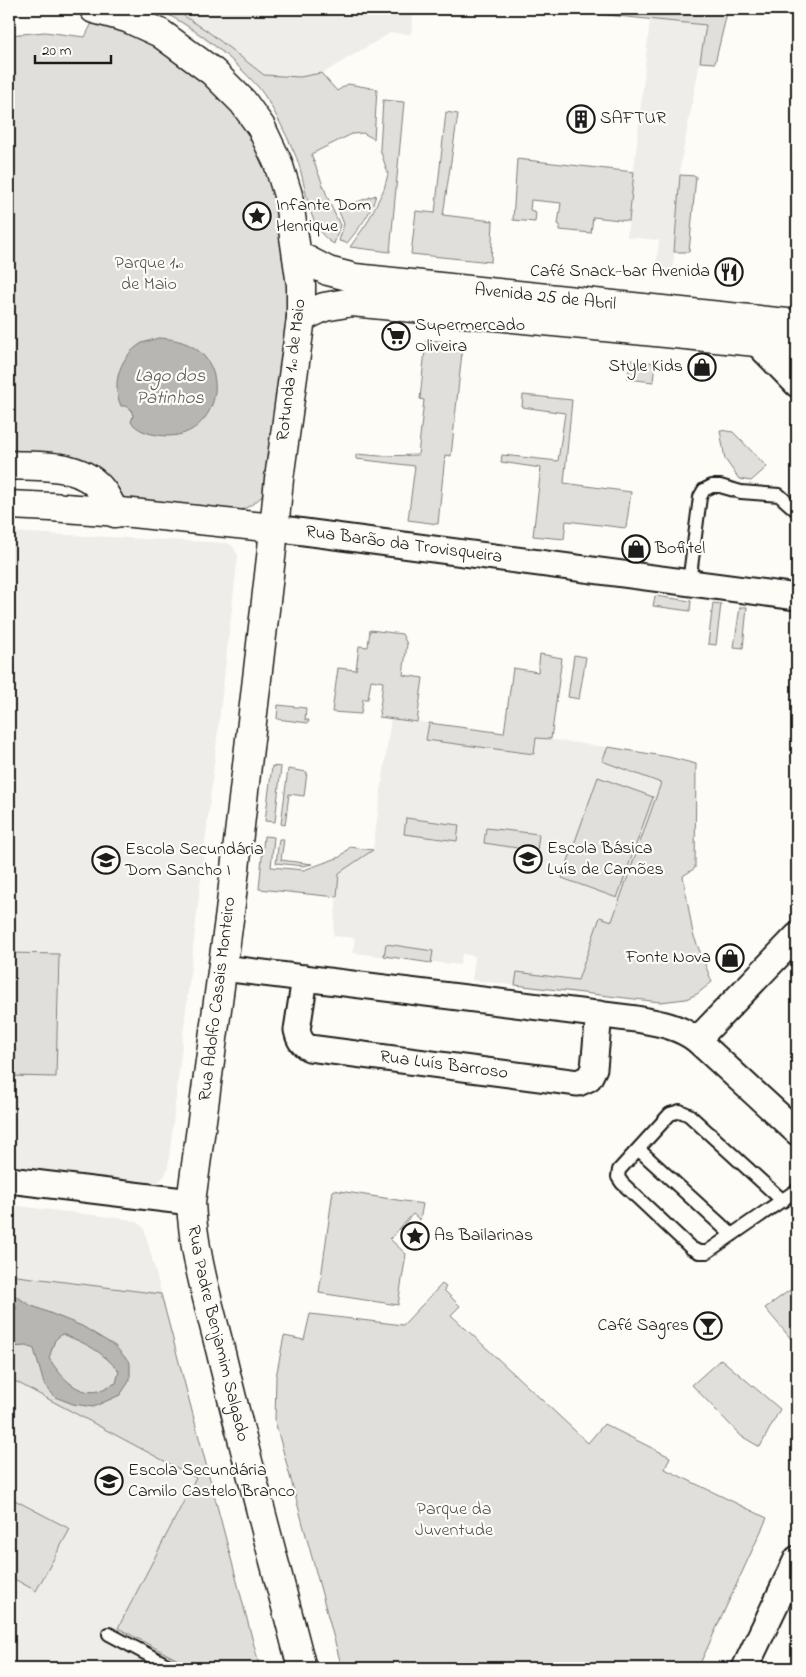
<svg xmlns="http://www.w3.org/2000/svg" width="806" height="1677" viewBox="0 0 806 1677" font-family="'Indie Flower',sans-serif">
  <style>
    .built { fill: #eeede9 }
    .green { fill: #e0dfdb; stroke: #7e7e7c }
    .water { fill: #b7b6b2; stroke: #797876; fill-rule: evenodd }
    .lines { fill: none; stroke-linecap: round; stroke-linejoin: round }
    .lane-casing { stroke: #1c1c1c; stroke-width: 16 }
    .street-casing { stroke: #1c1c1c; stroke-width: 29 }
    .secondary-casing { stroke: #1c1c1c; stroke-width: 31 }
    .lane { stroke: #fdfcf7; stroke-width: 12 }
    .street { stroke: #fdfcf7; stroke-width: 25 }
    .secondary { stroke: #fdfcf7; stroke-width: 28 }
    .labels { text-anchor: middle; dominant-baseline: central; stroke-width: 4.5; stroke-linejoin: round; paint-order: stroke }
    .poi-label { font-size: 18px; fill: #1c1c1c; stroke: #fdfcf7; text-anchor: start }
    .park-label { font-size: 18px; fill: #575655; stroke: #fdfcf7 }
    .street-label { font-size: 18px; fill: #1c1c1c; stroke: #fdfcf7 }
    .water-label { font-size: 19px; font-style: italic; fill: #5a5a58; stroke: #fdfcf7 }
  </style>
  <rect width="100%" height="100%" fill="#fdfcf7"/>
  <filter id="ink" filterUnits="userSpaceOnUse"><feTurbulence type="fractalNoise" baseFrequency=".02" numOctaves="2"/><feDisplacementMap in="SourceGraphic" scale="10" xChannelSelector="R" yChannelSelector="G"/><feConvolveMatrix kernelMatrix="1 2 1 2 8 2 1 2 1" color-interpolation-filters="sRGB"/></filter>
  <g filter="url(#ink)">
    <path class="built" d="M156 9H414L411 34 390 33 269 105 260 89 227 57 170 15Z
      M548 9H728L724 25H707L681 162 672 279 655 278 659 240 627 237 650 19Z
      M9 532 226 543 232 545 238 555 168 1167 165 1175 160 1181 151 1184 9 1166Z
      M391 718 628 750 669 757 696 764 695 868 683 876 586 994 472 980 475 956 462 954 460 965 353 953 355 938 333 936 339 873 373 850Z
      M9 1205 127 1219 137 1222 144 1228 260 1668H9Z"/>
    <path class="green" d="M156 9H173L206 30 264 75 300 77 321 73 337 91 348 84 377 89 374 139 363 133 352 134 311 154 331 206 340 225 334 244C304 228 308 180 294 152 286 134 271 103 259 88 233 58 193 25 156 9Z
      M548 9H728L715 63 700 62 706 25Z
      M95 17 126 25 235 105 282 199 289 313 266 492C256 503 248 508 233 513L124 504 9 459V35L45 32 85 37Z
      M383 100 404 102 390 252 350 247 367 223 384 189 388 174 380 149Z
      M446 112 458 114 443 215 493 221 491 262 411 254 416 211 435 213Z
      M517 159 634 172 629 221 593 217 591 233 560 230V225L558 224 561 203 531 200 530 210 536 212 535 222 513 220Z
      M680 175 696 176 689 252H674Z
      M376 195C371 214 359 228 347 243L339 241 344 224 338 209Z
      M426 340 463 343 451 456 445 455 438 524 408 520 415 466 356 459V454L380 456 418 455 424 400 420 399Z
      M630 360 655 363 653 382 628 379Z
      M523 395 572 400 564 483 631 492 626 528 566 521 564 539 533 536 541 468 501 462 502 455 558 461 565 413 522 407Z
      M720 430 733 432 767 467 751 481 739 479 725 459Z
      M655 596 691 601 690 611 653 606Z
      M713 603 721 604 716 645 708 644Z
      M740 607H747L743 648 734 647Z
      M370 630 402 634 407 644 403 675 423 678 417 722 379 717 383 682 371 680 368 699H363L361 714 332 712 338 668 356 670 359 646 368 647Z
      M540 654 562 658 551 739 536 738 534 754 426 740 429 723 504 733 513 668 538 672Z
      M574 655 586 657 579 699 568 697Z
      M278 705 306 708 305 720H309L308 723 277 719Z
      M608 747 669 757 696 764 695 868 683 876 693 934 712 982 697 994 686 999 660 1002 515 985 517 972 578 980 600 917 612 921 661 783 602 761Z
      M272 766 281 767 275 822 265 821Z
      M288 769 307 772 304 796 289 794 285 825 281 824Z
      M598 777 653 797 617 898 562 878Z
      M406 818 459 825 457 841 404 834Z
      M486 828 539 834 537 851 484 843Z
      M264 836 274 837 271 867 304 870 340 857 350 847 373 850 339 873 337 897 259 889Z
      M279 839H284L281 860 312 864 303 866 276 863Z
      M386 944 433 951 431 963 384 956Z
      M9 953 59 954 56 1077 9 1076Z
      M333 1190 423 1204 420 1220 413 1214 390 1239 406 1254 398 1305 319 1293Z
      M9 1275 161 1294 260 1668H193L118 1628 196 1478 9 1378Z
      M442 1284 446 1287 444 1290 460 1306 451 1315 588 1443 604 1424 670 1457 665 1469 767 1518 698 1668H342L275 1421 276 1377 284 1336 304 1340 310 1314 403 1325Z
      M797 1285V1346L765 1308Z
      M721 1359 780 1409 760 1447 741 1436 692 1385Z
      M9 1497 70 1529 36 1591 9 1576Z"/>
    <path class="water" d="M158 338C244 340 224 447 158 435 148 434 137 430 131 422L133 416 131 409 125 406H121C111 383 120 356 142 343 147 341 153 340 158 338Z
      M9 1292 30 1305 82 1326 115 1346 130 1363V1380L120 1395 93 1407 73 1404 55 1397 44 1384 34 1349 27 1346 9 1347V1309L17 1308 9 1299ZM62 1334C88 1344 101 1351 119 1371L116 1383C111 1385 104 1389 98 1391 76 1396 59 1374 49 1358L55 1340Z"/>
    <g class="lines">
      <g class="lane-casing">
        <path id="lane" d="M689 583 700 497 704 490 712 486H720L741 492 779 495 797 511
          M638 1149 732 1235
          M783 1201 689 1115 680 1111 670 1114 619 1170 618 1177 622 1183 691 1248 699 1252H707L797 1190
          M109 1634 173 1668"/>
      </g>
      <g class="street-casing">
        <g id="street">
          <path d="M755 341 797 384"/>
          <path id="s1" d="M274 528 797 597"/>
          <path d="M223 968 636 1019C658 1023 679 1026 697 1040L797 1132"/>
          <path id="s2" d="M305 978 297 1030C299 1039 301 1043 309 1048L578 1083 589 1078 594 1068 599 1014"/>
          <path d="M697 1040 797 936"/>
          <path d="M9 1180 191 1202"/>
          <path d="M745 1668 797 1559"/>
        </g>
      </g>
      <g class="secondary-casing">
        <g id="secondary">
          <path id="s3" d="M94 9 127 18 160 33 213 72 243 102 261 127 278 163 288 195 301 285V318L279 479 272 549 230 912 191 1202C193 1253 209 1304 221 1353 246 1459 275 1563 302 1668"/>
          <path id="s4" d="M297 255 328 271 355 278 797 324"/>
          <path d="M301 318 324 307 352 302 797 346"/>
          <path d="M9 465C41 467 82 462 103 492 108 499 111 506 115 513"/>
          <path d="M9 505 51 507 132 513 274 528"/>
        </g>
      </g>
      <use href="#lane" class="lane"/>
      <use href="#street" class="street"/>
      <use href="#secondary" class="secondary"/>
    </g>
  </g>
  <defs>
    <g id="building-ring" transform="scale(1.4375)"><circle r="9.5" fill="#fdfcf7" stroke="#1c1c1c" stroke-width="1.5"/><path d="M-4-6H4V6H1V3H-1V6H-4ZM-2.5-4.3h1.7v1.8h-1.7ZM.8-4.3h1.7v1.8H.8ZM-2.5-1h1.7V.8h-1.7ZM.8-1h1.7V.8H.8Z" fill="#1c1c1c"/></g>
    <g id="sight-ring" transform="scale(1.4375)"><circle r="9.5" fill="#fdfcf7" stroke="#1c1c1c" stroke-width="1.5"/><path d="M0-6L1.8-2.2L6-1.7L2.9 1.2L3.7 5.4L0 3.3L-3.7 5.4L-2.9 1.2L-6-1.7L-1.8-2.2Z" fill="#1c1c1c"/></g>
    <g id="restaurant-ring" transform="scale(1.4375)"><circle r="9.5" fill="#fdfcf7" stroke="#1c1c1c" stroke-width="1.5"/><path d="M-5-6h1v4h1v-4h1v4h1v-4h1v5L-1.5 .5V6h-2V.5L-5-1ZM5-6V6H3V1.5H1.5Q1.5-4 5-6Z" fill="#1c1c1c"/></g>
    <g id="supermarket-ring" transform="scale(1.4375)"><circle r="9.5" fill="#fdfcf7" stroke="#1c1c1c" stroke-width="1.5"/><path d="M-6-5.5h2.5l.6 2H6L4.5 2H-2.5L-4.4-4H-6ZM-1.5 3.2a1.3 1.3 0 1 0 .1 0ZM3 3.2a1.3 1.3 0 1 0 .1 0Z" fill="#1c1c1c"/></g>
    <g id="shop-ring" transform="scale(1.4375)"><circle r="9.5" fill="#fdfcf7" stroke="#1c1c1c" stroke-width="1.5"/><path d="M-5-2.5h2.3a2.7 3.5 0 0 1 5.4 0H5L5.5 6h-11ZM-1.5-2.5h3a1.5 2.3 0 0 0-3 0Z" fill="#1c1c1c"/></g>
    <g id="school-ring" transform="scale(1.4375)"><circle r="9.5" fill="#fdfcf7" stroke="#1c1c1c" stroke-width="1.5"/><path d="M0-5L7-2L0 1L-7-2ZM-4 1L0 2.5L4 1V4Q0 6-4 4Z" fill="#1c1c1c"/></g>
    <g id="bar-ring" transform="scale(1.4375)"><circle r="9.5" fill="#fdfcf7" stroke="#1c1c1c" stroke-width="1.5"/><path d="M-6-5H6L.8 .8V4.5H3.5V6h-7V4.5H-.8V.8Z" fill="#1c1c1c"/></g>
  </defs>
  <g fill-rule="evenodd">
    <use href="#building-ring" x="581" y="119"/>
    <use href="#sight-ring" x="257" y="216"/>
    <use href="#restaurant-ring" x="729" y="272"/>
    <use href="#supermarket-ring" x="396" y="336"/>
    <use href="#shop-ring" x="702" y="367"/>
    <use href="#shop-ring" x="636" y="549"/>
    <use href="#school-ring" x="528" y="859"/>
    <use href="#school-ring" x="106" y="860"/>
    <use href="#shop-ring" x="730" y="958"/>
    <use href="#sight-ring" x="415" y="1236"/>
    <use href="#bar-ring" x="708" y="1326"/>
    <use href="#school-ring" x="109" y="1481"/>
  </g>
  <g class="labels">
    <g class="poi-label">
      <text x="600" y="119">SAFTUR</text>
      <text x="276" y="206">Infante Dom<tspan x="276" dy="21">Henrique</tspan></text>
      <text x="710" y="272" text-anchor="end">Café Snack-bar Avenida</text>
      <text x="415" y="326">Supermercado<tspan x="415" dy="21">Oliveira</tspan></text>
      <text x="683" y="367" text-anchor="end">Style Kids</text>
      <text x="655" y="549">Bofitel</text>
      <text x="547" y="849">Escola Básica<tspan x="547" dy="21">Luís de Camões</tspan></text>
      <text x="125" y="850">Escola Secundária<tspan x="125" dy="21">Dom Sancho I</tspan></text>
      <text x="711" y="958" text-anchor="end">Fonte Nova</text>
      <text x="434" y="1236">As Bailarinas</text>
      <text x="689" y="1326" text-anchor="end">Café Sagres</text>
      <text x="128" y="1471">Escola Secundária<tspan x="128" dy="21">Camilo Castelo Branco</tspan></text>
    </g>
    <g class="park-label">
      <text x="149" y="264">Parque 1.º<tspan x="149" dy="21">de Maio</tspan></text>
      <text x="454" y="1510">Parque da<tspan x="454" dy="21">Juventude</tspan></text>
    </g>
    <g class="street-label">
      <text stroke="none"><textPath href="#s4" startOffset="254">Avenida 25 de Abril</textPath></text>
      <text transform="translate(292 370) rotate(-83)">Rotunda 1.º de Maio</text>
      <text stroke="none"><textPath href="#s1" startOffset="131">Rua Barão da Trovisqueira</textPath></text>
      <text transform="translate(218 999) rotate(-83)">Rua Adolfo Casais Monteiro</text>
      <text stroke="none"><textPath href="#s2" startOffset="211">Rua Luís Barroso</textPath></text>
      <text stroke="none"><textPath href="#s3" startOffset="1432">Rua Padre Benjamim Salgado</textPath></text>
    </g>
    <g class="water-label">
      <text x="170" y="376">Lago dos<tspan x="170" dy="22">Patinhos</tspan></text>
    </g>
  </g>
  <rect width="806" height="1677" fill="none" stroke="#fdfcf7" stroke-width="30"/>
  <rect x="15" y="15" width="776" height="1647" fill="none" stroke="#1c1c1c" stroke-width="2" filter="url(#ink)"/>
  <path d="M35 55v8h76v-8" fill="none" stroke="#1c1c1c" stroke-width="2.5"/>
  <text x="42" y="55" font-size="15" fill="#1c1c1c" stroke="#fdfcf7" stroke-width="4" paint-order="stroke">20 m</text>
</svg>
